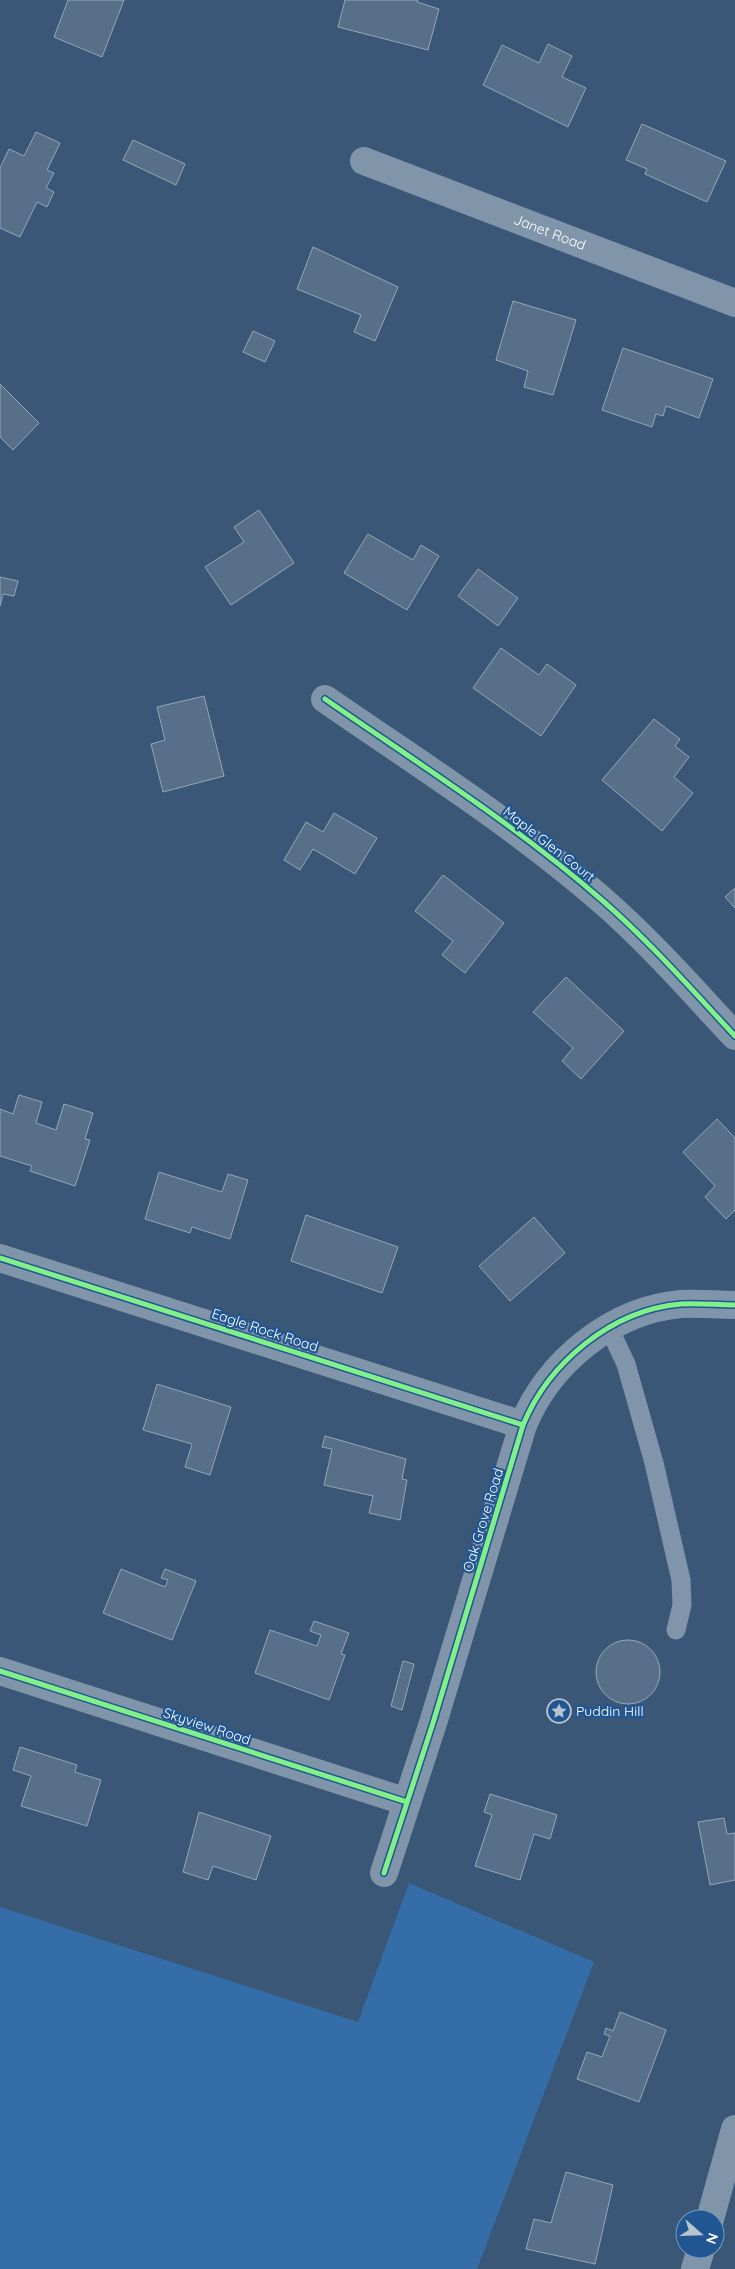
<svg xmlns="http://www.w3.org/2000/svg" width="735" height="2269" viewBox="0 0 735 2269" font-family="Quicksand,sans-serif">
  <style>
    .green { fill: #346da7 }
    .building { fill: #576f88; stroke: #96a6b8 }
    .lines { fill: none; stroke-linecap: round; stroke-linejoin: round }
    .lane { stroke: #8195aa; stroke-width: 19 }
    .street { stroke: #8195aa; stroke-width: 28 }
    .cycleway-casing { stroke: #205691; stroke-width: 8 }
    .cycleway { stroke: #82f089; stroke-width: 5 }
    .labels { text-anchor: middle; dominant-baseline: central; stroke-width: 4.5; stroke-linejoin: round; paint-order: stroke }
    .street-label { font-size: 14px; fill: #fff; stroke: #205691 }
    .poi-label { font-size: 14px; fill: #fff; stroke: #205691; text-anchor: start }
  </style>
  <rect width="100%" height="100%" fill="#3a5777"/>
  <path class="green" d="M409 1883 594 1962 477 2269H0V1907L358 2022Z"/>
  <path class="building" d="M68 0H124L102 57 54 37Z
    M345 0H418L417 2 439 9 428 50 338 27Z
    M548 44 572 56 562 77 586 88 568 127 483 85 502 45 539 63Z
    M642 124 726 161 707 202 645 174 647 169 626 160Z
    M36 132 60 143 47 170 54 173 46 188 54 192 47 207 37 202 20 237 0 228V168L9 149 24 156Z
    M133 140 185 164 176 185 123 160Z
    M313 247 398 287 375 341 354 332 361 315 297 289Z
    M513 301 576 320 553 395 524 387 528 371 496 360Z
    M253 331 275 341 265 362 243 352Z
    M623 348 713 379 699 418 666 406 663 416 656 414 652 427 602 410Z
    M0 384 39 423 13 450 0 437Z
    M259 510 294 563 231 605 205 567 244 542 234 527Z
    M368 534 413 560 421 545 439 556 407 610 344 573Z
    M478 569 518 598 498 626 458 596Z
    M0 577 18 581 14 596 3 594 0 606Z
    M501 648 539 675 547 664 576 685 541 736 473 688Z
    M204 696 224 776 163 792 151 744 165 740 157 707Z
    M654 719 680 739 675 746 689 757 674 777 693 793 662 831 602 780Z
    M334 813 377 838 355 874 313 849 300 870 284 860 306 822 323 832Z
    M443 875 504 923 465 973 442 955 453 941 415 911Z
    M735 888V908L725 897Z
    M566 977 624 1031 581 1079 562 1061 573 1048 533 1012Z
    M19 1095 42 1102 36 1123 56 1130 64 1104 93 1113 85 1139 90 1140 75 1186 30 1171 32 1166 0 1156V1109L13 1114Z
    M717 1119 735 1138V1210L726 1219 705 1197 715 1186 683 1152Z
    M159 1172 222 1192 228 1174 248 1180 230 1239 192 1227 190 1233 145 1219Z
    M306 1215 398 1247 382 1293 291 1261Z
    M534 1217 565 1253 510 1301 479 1266Z
    M157 1384 231 1407 210 1475 185 1467 192 1444 143 1430Z
    M325 1436 406 1459 402 1479 407 1480 400 1520 369 1513 373 1496 324 1485 332 1449 322 1447Z
    M121 1569 165 1587 168 1580 161 1578 165 1569 196 1581 172 1640 103 1613Z
    M314 1621 349 1633 341 1654 345 1655 329 1700 255 1673 270 1630 317 1646 321 1635 310 1631Z
    M596 1672a32 32 0 1 1 64 0a32 32 0 1 1-64 0Z
    M403 1661 414 1664 402 1710 391 1706Z
    M20 1747 77 1765 75 1772 101 1780 87 1826 21 1806 31 1776 13 1770Z
    M490 1794 557 1815 550 1839 534 1834 520 1880 475 1866 492 1815 484 1812Z
    M199 1812 271 1836 256 1880 213 1866 208 1880 183 1872Z
    M724 1818 727 1834 735 1833V1880L710 1885 698 1822Z
    M620 2012 666 2030 639 2102 577 2079 587 2052 602 2057 610 2036 604 2034 606 2028 613 2031Z
    M566 2172 613 2185 595 2264 526 2249 534 2219 551 2223Z"/>
  <g class="lines">
    <path class="lane" d="M609 1328 626 1364 654 1463 681 1580 682 1605 676 1630"/>
    <g class="street">
      <path id="s1" d="M364 161 735 303"/>
      <path d="M325 699C419 764 516 825 603 901 650 942 692 990 735 1036"/>
      <path d="M0 1258 523 1425"/>
      <path d="M0 1671 407 1802"/>
      <path d="M384 1873 433 1723 523 1425C549 1362 612 1310 681 1304 699 1303 717 1305 735 1305"/>
      <path d="M710 2219 735 2129"/>
      <path d="M695 2269 701 2249"/>
    </g>
    <g class="cycleway-casing">
      <path id="cycleway" d="M325 699C419 764 516 825 603 901 650 942 692 990 735 1036
        M0 1258 523 1425
        M0 1671 407 1802
        M384 1873 433 1723 523 1425C549 1362 612 1310 681 1304 699 1303 717 1305 735 1305"/>
    </g>
    <use href="#cycleway" class="cycleway"/>
  </g>
  <defs>
    <g id="sight-ring" transform="scale(1.25)"><circle r="9.5" fill="#205691" stroke="#bac4cf" stroke-width="1.5"/><path d="M0-6L1.8-2.2L6-1.7L2.9 1.2L3.7 5.4L0 3.3L-3.7 5.4L-2.9 1.2L-6-1.7L-1.8-2.2Z" fill="#bac4cf"/></g>
  </defs>
  <g fill-rule="evenodd">
    <use href="#sight-ring" x="559" y="1711"/>
  </g>
  <g class="labels">
    <g class="street-label">
      <text stroke="none"><textPath href="#s1" startOffset="199">Janet Road</textPath></text>
      <text transform="translate(549 844) rotate(38)">Maple Glen Court</text>
      <text transform="translate(265 1330) rotate(18)">Eagle Rock Road</text>
      <text transform="translate(483 1520) rotate(-73)">Oak Grove Road</text>
      <text transform="translate(207 1726) rotate(18)">Skyview Road</text>
    </g>
    <g class="poi-label">
      <text x="576" y="1711">Puddin Hill</text>
    </g>
  </g>
  <g transform="translate(700 2234) rotate(110)"><circle r="24" fill="#205691" stroke="#799abd"/>
  <path d="M0-4L9 19L0 12L-9 19Z" fill="#bac4cf"/>
  <text y="-8" font-size="14" font-weight="bold" text-anchor="middle" fill="#ffffff">N</text>
  </g>
</svg>
